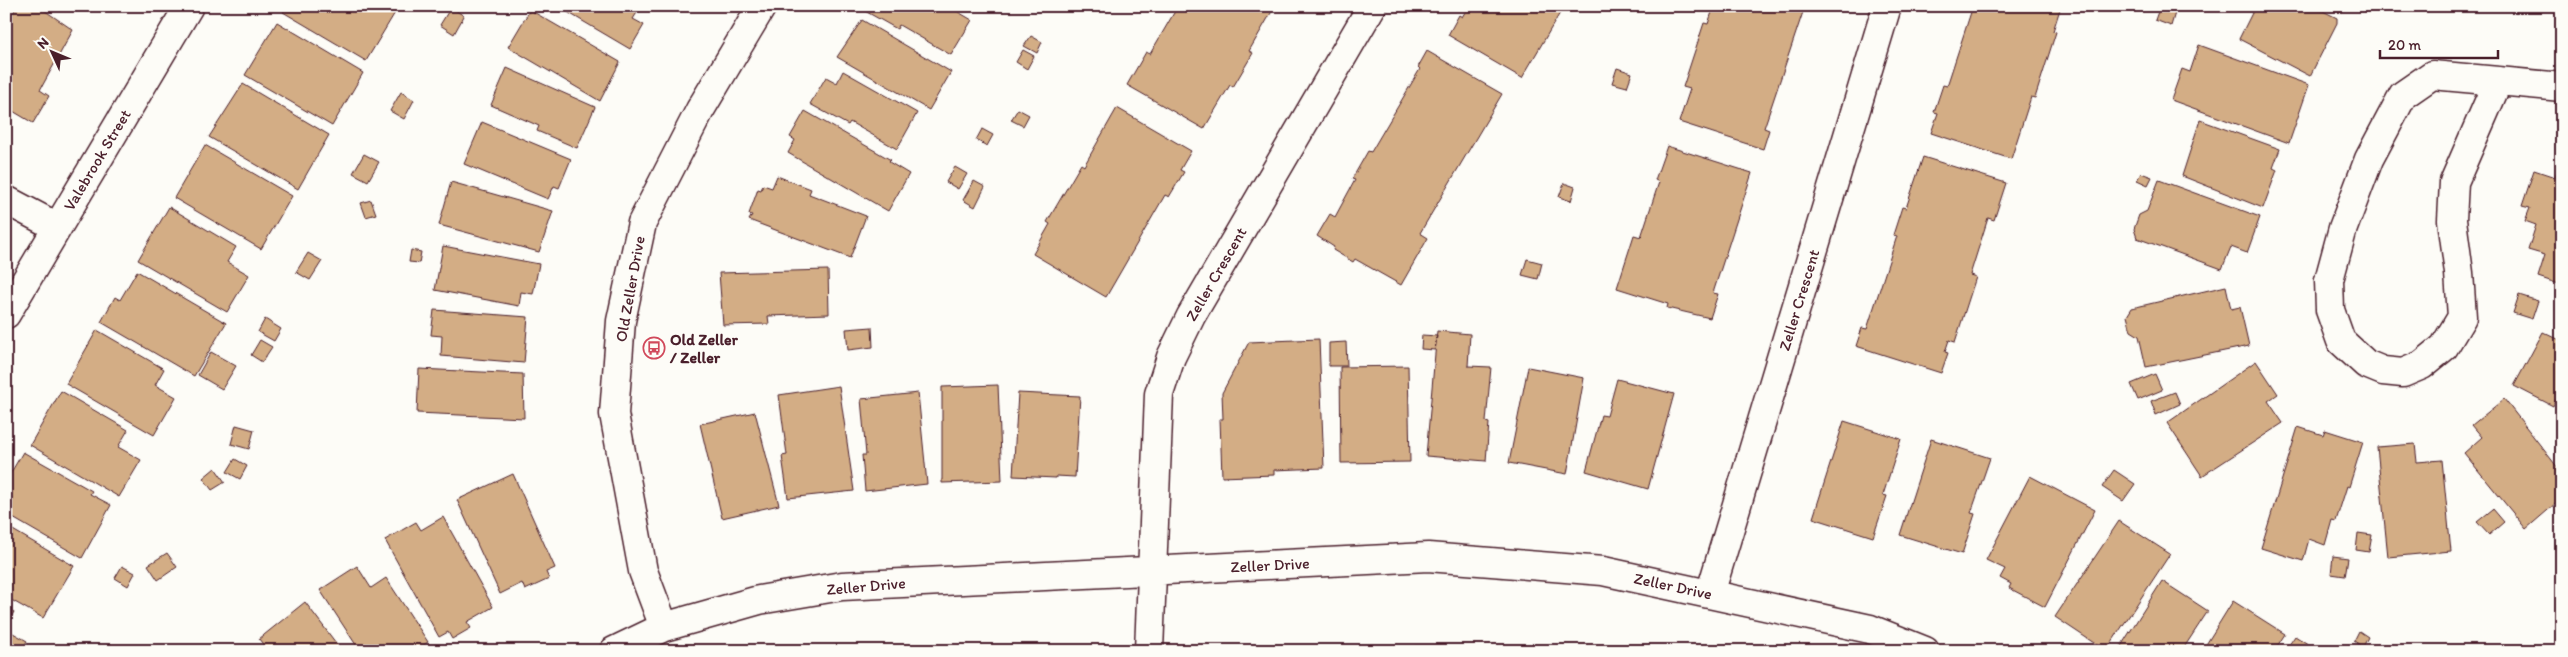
<svg xmlns="http://www.w3.org/2000/svg" width="2568" height="657" viewBox="0 0 2568 657" font-family="Itim,sans-serif">
  <style>
    .building { fill: #d3ad85; stroke: #4a1f2b }
    .lines { fill: none; stroke-linecap: round; stroke-linejoin: round }
    .minor-casing { stroke: #4a1f2b; stroke-width: 31 }
    .minor { stroke: #fdfcf7; stroke-width: 28 }
    .labels { text-anchor: middle; dominant-baseline: central; stroke-width: 4; stroke-linejoin: round; paint-order: stroke }
    .street-label { font-size: 16px; fill: #4a1f2b; stroke: #fdfcf7 }
    .poi-label { font-size: 16px; font-weight: bold; fill: #4a1f2b; stroke: #fdfcf7; text-anchor: start }
  </style>
  <rect width="100%" height="100%" fill="#fdfcf7"/>
  <filter id="ink" filterUnits="userSpaceOnUse"><feTurbulence type="fractalNoise" baseFrequency=".02" numOctaves="2"/><feDisplacementMap in="SourceGraphic" scale="10" xChannelSelector="R" yChannelSelector="G"/><feConvolveMatrix kernelMatrix="1 2 1 2 8 2 1 2 1" color-interpolation-filters="sRGB"/></filter>
  <g filter="url(#ink)">
    <path class="building" d="M17 6H38L73 30 40 90 49 96 33 123 6 107V24Z
      M287 6H388L396 11 366 61 283 12Z
      M557 6H638L640 8 633 19 644 25 630 49Z
      M867 6H948L972 20 951 55 899 25 897 29 865 11Z
      M1178 6H1275L1249 51 1253 53 1233 87 1230 85 1204 129 1127 85 1146 52 1150 54Z
      M1469 6H1564L1522 78 1448 35 1459 15 1462 17Z
      M1714 6H1805L1764 128 1769 130 1763 149 1679 122 1690 89 1683 87 1704 23 1708 24Z
      M1973 6H2061L2053 31 2056 32 2035 98 2031 97 2011 159 1931 133 1938 113 1934 112 1943 85 1947 86Z
      M2160 6H2177L2171 26 2155 20Z
      M2243 6H2313L2337 18V23L2310 76 2239 39 2253 11Z
      M2338 6H2351L2341 12Z
      M451 7 464 16 454 34 440 25Z
      M530 10 620 62 600 101 508 47Z
      M862 20 951 72 929 110 837 57Z
      M277 22 363 73 332 126 245 75Z
      M1031 36 1042 42 1037 53 1024 46Z
      M2199 45 2309 85 2289 143 2171 100 2182 69 2190 72Z
      M1023 50 1034 56 1027 69 1016 62Z
      M1427 51 1502 94 1420 233 1428 238 1401 285 1355 259 1353 262 1333 250 1334 247 1317 236 1330 214 1335 217 1355 180 1352 179 1368 151 1371 152 1420 69 1418 67Z
      M507 68 595 107 577 148 537 131 539 126 491 105Z
      M1617 68 1632 73 1627 87 1612 83Z
      M843 71 917 113 897 149 850 122 848 125 810 104 826 77 837 83Z
      M243 84 329 135 298 189 209 137Z
      M401 92 414 100 404 119 390 111Z
      M1117 108 1191 151 1180 170 1184 172 1169 197 1165 195 1106 297 1033 254 1050 224 1047 222 1081 164 1084 166Z
      M1018 109 1029 115 1023 126 1011 120Z
      M805 111 891 160 889 162 909 174 888 211 788 153 795 140 790 137Z
      M2200 120 2280 149 2273 168 2277 170 2263 208 2182 176Z
      M482 122 571 159 559 188 554 186 548 199 464 164Z
      M982 129 993 135 987 146 976 140Z
      M205 145 292 196 261 249 174 198Z
      M1667 146 1752 173 1713 293 1718 294 1710 318 1667 308 1668 304 1617 288 1634 235 1641 237 1659 182 1655 180Z
      M364 154 379 162 368 181 353 173Z
      M1923 157 2006 183 1994 220 1988 218 1970 275 1976 277 1955 342 1949 340 1945 352 1948 353 1941 373 1856 346 1862 328 1867 329 1897 236 1893 235 1902 207 1906 208Z
      M955 167 967 174 958 189 946 182Z
      M2534 170 2555 177 2556 173 2562 175V285L2538 277 2545 255 2528 250 2536 225 2525 221 2530 208 2522 206Z
      M2141 173 2152 177 2148 185 2137 180Z
      M777 176 811 189 809 194 866 216 850 258 749 220 752 215 749 214 758 189 761 190 763 185 772 188Z
      M2159 180 2260 217 2247 253 2231 247 2222 269 2137 238 2134 229 2139 215 2147 211Z
      M974 181 985 187 975 207 963 200Z
      M451 182 553 211 539 252 439 225Z
      M1564 183 1575 187 1571 201 1559 197Z
      M371 200 376 214 366 217 361 203Z
      M169 207 236 247 227 262 249 275 227 312 138 260Z
      M443 246 539 264 533 294 521 292 519 306 435 290Z
      M411 250 421 252 419 263 409 262Z
      M308 253 322 261 310 280 296 272Z
      M1527 259 1542 263 1538 279 1522 275Z
      M828 270 829 314 768 316 769 324 723 325 719 273Z
      M137 271 226 323 194 376 101 322 115 297 120 300Z
      M2226 286 2231 309 2240 307 2249 346 2146 367 2139 336 2131 331 2127 316 2132 308Z
      M2519 295 2538 301 2532 319 2513 313Z
      M434 310 528 317 524 363 441 356 442 336 431 335Z
      M265 319 281 329 274 341 258 332Z
      M872 327 873 347 848 350 846 329Z
      M97 330 164 369 155 385 176 397 154 435 66 384Z
      M1437 331 1470 334 1468 366 1491 367 1486 422 1489 423 1486 461 1426 456Z
      M2543 332 2562 341V401L2556 399 2553 406 2514 386Z
      M1422 335 1437 336 1435 350 1421 349Z
      M1319 339 1324 468 1274 470V475L1222 477 1220 419H1223L1222 393 1249 342Z
      M260 340 272 347 262 362 251 355Z
      M1346 342 1347 366H1329V343Z
      M211 352 236 366 222 389 198 375Z
      M2256 361 2278 394 2268 401 2283 423 2202 476 2167 423Z
      M1408 366 1410 462 1341 463 1340 367Z
      M1528 367 1584 378 1567 474 1509 463Z
      M419 369 523 374 524 418 417 413Z
      M2155 374 2162 390 2138 400 2131 384Z
      M1617 379 1674 394 1648 489 1586 471 1601 415 1607 416Z
      M998 385 1002 481 942 483V387Z
      M839 386 854 491 788 498 782 456 787 455 779 395Z
      M61 391 128 430 118 447 141 460 119 497 30 445Z
      M2175 392 2180 404 2156 415 2151 401Z
      M918 393 927 484 865 491 862 455H866L861 399Z
      M1018 393 1080 396 1075 477 1056 476V478L1013 476Z
      M2504 399 2562 473V498L2526 529 2464 453 2482 437 2472 425Z
      M755 412 779 505 722 518 700 424Z
      M1844 421 1901 439 1883 495 1887 496 1873 537 1813 518Z
      M236 425 254 430 249 449 231 444Z
      M2298 427 2323 435 2325 430 2363 442 2349 487 2347 486 2336 521 2332 520 2325 545 2309 539 2303 561 2261 548Z
      M1931 439 1990 458 1971 513 1975 514 1962 554 1900 535Z
      M2415 444 2417 462 2442 460 2451 551 2388 557 2377 447Z
      M23 452 92 491 90 494 111 505 82 558 6 514V481Z
      M235 459 247 466 240 479 227 472Z
      M215 468 225 482 212 490 203 478Z
      M2114 470 2135 484 2123 501 2102 487Z
      M513 474 555 568 546 572 549 579 525 590 522 583 500 594 457 500Z
      M2030 476 2095 510 2045 607 2009 588 2011 584 2000 578 2005 569 1986 560Z
      M2493 509 2504 522 2489 535 2477 522Z
      M443 517 493 607 467 622 471 628 452 639 448 632 439 637 385 540 416 522 421 530Z
      M2119 521 2170 554 2106 651 2055 617Z
      M6 526 74 566 43 618 6 597Z
      M2358 533 2372 535 2369 552 2356 550Z
      M167 553 177 567 158 580 148 565Z
      M2333 556 2348 558 2345 576 2331 574Z
      M122 566 135 573 128 586 115 578Z
      M357 566 371 588 386 578 428 642 415 651H360L320 590Z
      M2162 581 2208 611 2185 646 2190 650 2128 651 2121 646Z
      M2233 601 2285 634 2274 651H2202Z
      M305 602 342 651H268L259 639Z
      M6 608 14 612 6 625Z
      M6 629 27 641 22 651H6Z
      M2359 631 2368 637 2363 647 2354 641Z
      M2295 636 2319 651H2285Z
      M1415 646H1442V651H1415Z"/>
    <g class="lines">
      <g class="minor-casing">
        <path id="minor" d="M2498 81 2454 182 2452 220 2459 273 2462 317 2444 347 2422 365 2403 373 2383 371 2366 364 2341 341 2330 310 2329 280 2343 228 2369 159 2403 95 2432 75 2498 81 2562 87
          M6 200 57 227
          M6 314 189 6
          M1710 594 1887 6
          M664 627 643 571 614 414 621 321 642 223 700 110 762 6
          M614 651 664 627 759 600 842 586 1428 557 1603 571 1870 629 1925 651
          M1149 651 1159 394 1171 357 1191 316 1372 6"/>
      </g>
      <use href="#minor" class="minor"/>
    </g>
  </g>
  <defs>
    <g id="bus-ring" transform="scale(1.125)"><circle r="9.5" fill="#fdfcf7" stroke="#d1495b" stroke-width="1.5"/><path d="M-5-6H5V4H4V6H2V4H-2V6H-4V4H-5ZM-3.5-4V0h7V-4ZM-3.5 1.2v1.5H-2V1.2ZM2 1.2v1.5H3.5V1.2Z" fill="#d1495b"/></g>
  </defs>
  <g fill-rule="evenodd">
    <use href="#bus-ring" x="654" y="348"/>
  </g>
  <g class="labels">
    <g class="street-label">
      <text transform="translate(97 160) rotate(-59)">Valebrook Street</text>
      <text transform="translate(1216 274) rotate(-60)">Zeller Crescent</text>
      <text transform="translate(630 289) rotate(-80)">Old Zeller Drive</text>
      <text transform="translate(1799 300) rotate(-73)">Zeller Crescent</text>
      <text transform="translate(1270 565) rotate(-3)">Zeller Drive</text>
      <text transform="translate(866 586) rotate(-5)">Zeller Drive</text>
      <text transform="translate(1673 586) rotate(12)">Zeller Drive</text>
    </g>
    <g class="poi-label">
      <text x="670" y="339">Old Zeller<tspan x="670" dy="18">/ Zeller</tspan></text>
    </g>
  </g>
  <rect width="2568" height="657" fill="none" stroke="#fdfcf7" stroke-width="25"/>
  <rect x="12" y="12" width="2543" height="632" fill="none" stroke="#4a1f2b" stroke-width="2" filter="url(#ink)"/>
  <g transform="translate(52 52) rotate(314)" stroke="#fdfcf7" stroke-width="4" paint-order="stroke">
  <path d="M0-4L9 19L0 12L-9 19Z" fill="#4a1f2b"/>
  <text y="-8" font-size="14" font-weight="bold" text-anchor="middle" fill="#4a1f2b">N</text>
  </g>
  <path d="M2380 50v8h118v-8" fill="none" stroke="#4a1f2b" stroke-width="2.5"/>
  <text x="2388" y="50" font-size="15" fill="#4a1f2b" stroke="#fdfcf7" stroke-width="4" paint-order="stroke">20 m</text>
</svg>
